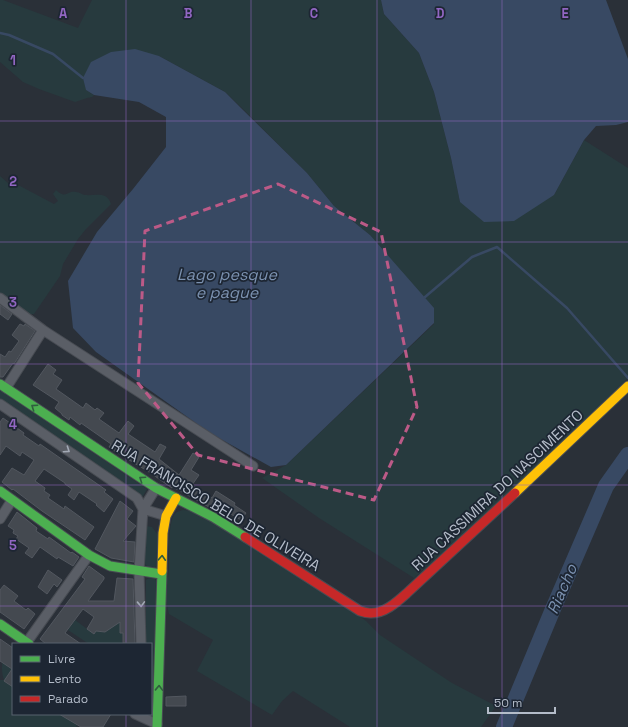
<svg xmlns="http://www.w3.org/2000/svg" width="628" height="727" viewBox="0 0 628 727" font-family="'Space Grotesk',sans-serif">
  <style>
    .green { fill: #273a3e }
    .water { fill: #384963 }
    .lines { fill: none; stroke-linecap: round; stroke-linejoin: round }
    .stream { stroke: #384963; stroke-width: 2.5 }
    .river { stroke: #384963; stroke-width: 16 }
    .building { fill: #444950; stroke: #52575f }
    .street-casing { stroke: #484c53; stroke-width: 11 }
    .fast-casing { stroke: #484c53; stroke-width: 11 }
    .slow-casing { stroke: #484c53; stroke-width: 11 }
    .jam-casing { stroke: #484c53; stroke-width: 11 }
    .street { stroke: #5a5e66; stroke-width: 9 }
    .fast { stroke: #4caf50; stroke-width: 9 }
    .slow { stroke: #ffc107; stroke-width: 9 }
    .jam { stroke: #c62828; stroke-width: 9 }
    .oneway { stroke: #305d3f }
    .oneway2 { stroke: #a2a9b5 }
    .marked { fill: none; stroke: #bc5a87; stroke-width: 3; stroke-dasharray: 8 5; stroke-linejoin: round }
    .grid { fill: none; stroke: #9266c3; stroke-width: 1; stroke-opacity: 0.55 }
    .labels { text-anchor: middle; dominant-baseline: central; stroke-width: 3.5; stroke-linejoin: round; paint-order: stroke }
    .street-label { font-size: 15px; fill: #b4bcc9; stroke: #1d2633 }
    .water-label { font-size: 16px; font-style: italic; fill: #7c92b1; stroke: #1d2633 }
    .grid-label { font-size: 13px; text-anchor: middle; font-weight: bold; fill: #9266c3; stroke: #1d2633; stroke-width: 3.5; stroke-linejoin: round; paint-order: stroke }
  </style>
  <rect width="100%" height="100%" fill="#2a3038"/>
  <path class="green" d="M0 0H3L78 28 92 0H381L384 14 419 53 434 92 451 158 460 202 554 195 584 140 628 168V378L478 522 414 578 319 518 262 478 286 465 434 324 370 235 334 206 307 173 243 109 225 92 159 56 86 90 94 95 92 97 87 98 75 102 39 89 23 82 0 62Z
    M0 176 9 184 20 186 54 204 58 201 53 194 56 190C67 200 66 190 76 192 80 192 82 195 85 195 95 196 107 191 111 204L86 229 78 239 63 264 60 276 34 314H29L0 295Z
    M0 390 147 489 143 496H141L0 399Z
    M183 510 192 511 211 520 349 607 366 621 380 635 452 683 496 706 481 727H350L293 691 282 701 272 715 197 671 213 640 169 614 165 597 163 581 168 577 169 570C169 559 167 517 177 512 179 511 181 511 183 510Z
    M146 526 152 527 158 535 156 566 155 568 148 567 145 564V529Z
    M149 578 155 579 156 582 153 680 151 683V644H146V580Z
    M75 620 94 634 95 631 120 622 123 633 122 643H125V644H89L68 630Z
    M9 645 13 647V654L6 665 13 669V714H60L77 725 76 727H0V680H4C0 668 2 656 9 645Z"/>
  <path class="water" d="M381 0H606L628 59V122L616 125 596 126 584 140 554 195 514 221 484 222 460 202 451 158 434 92 419 53 384 14Z
    M135 49 159 56 225 92 242 109 307 173 334 206 370 235 434 308V323L286 465 271 467 210 433 96 352 73 328 68 281 97 232 133 189 166 147V117L139 102 94 95 86 90 83 78 91 62 111 52Z"/>
  <g class="lines">
    <path class="stream" d="M0 33 9 35 53 54 83 78
      M425 297 472 257 497 247 567 308 628 378"/>
    <path class="river" d="M504 727 553 609 606 486 628 455"/>
  </g>
  <path class="building" d="M0 305 12 314 8 320 0 314Z
    M20 324 24 326 25 324 35 331 14 364 13 363 3 377H0V354L5 357 9 351 11 352 19 341 12 335Z
    M48 364 56 370 53 374 62 380 56 389 83 408 86 403 95 410 97 408 104 413 99 419 119 433 128 421 134 426 128 434 155 452 160 444 166 447 159 459 179 475 193 453 199 457 191 470 199 475 192 485 212 498 216 491 235 503 234 505 246 513 241 520 229 513 227 517 173 487 172 488 149 472 116 452 109 447 111 444 81 423 80 425 70 417 69 420 62 415V414L55 408 59 402 33 385Z
    M3 418 24 433 23 435 39 446 40 444 106 490 104 492 113 499 104 512 96 505 97 504 79 492 74 500 68 495 72 489 65 484V483L44 469 35 481 45 488 44 491 50 495 48 498 64 509 65 506 94 527 85 540 42 511 13 489 12 490 2 482 12 468 24 475 34 460 22 452 20 456 6 446 0 455V422Z
    M120 501 133 511 127 519 136 526 123 541 135 542 134 562 111 558 95 549Z
    M17 512 37 528 36 531 48 539 49 537 71 553 72 552 79 557 73 566 58 557 57 559 40 547 32 558 25 553 29 548 16 539 18 536 13 533 14 530 8 526Z
    M89 566 104 577V579L88 601H114L117 578 133 579 135 644H125V643H123V633H120V622L105 632 96 631 94 634 87 629 94 617 83 609 65 633 81 644H46L40 639 85 579 82 577Z
    M48 570 62 580 57 587 54 584 47 594 38 587Z
    M4 585 18 596 14 601 26 610 28 608 35 614 24 629 0 612V590Z
    M0 639 13 648V687L4 681 12 669 0 661Z
    M186 696V706H166V697Z
    M59 714H111L103 727H81Z"/>
  <g class="lines">
    <g class="street-casing">
      <path id="street" d="M0 298 43 330 253 466
        M6 388 43 330
        M0 404 137 498 143 509 166 516
        M0 519 12 500
        M27 642 89 555
        M141 644 139 571 143 509 156 488
        M135 714 157 724"/>
    </g>
    <g class="fast-casing">
      <path id="fast" d="M0 384 156 488 213 517 245 537
        M0 491 89 555 110 566 161 574
        M0 624 29 644
        M157 727 162 571"/>
    </g>
    <g class="slow-casing">
      <path id="slow" d="M515 493 628 386
        M162 571 163 533 166 516 176 498"/>
    </g>
    <g class="jam-casing">
      <path id="jam" d="M245 537 360 611C363 612 367 613 370 613 384 614 397 602 407 593L515 493"/>
    </g>
    <use href="#street" class="street"/>
    <use href="#fast" class="fast"/>
    <use href="#slow" class="slow"/>
    <use href="#jam" class="jam"/>
  </g>
  <defs><path id="oneway-chevron" d="M-2-3.5L2.5 0L-2 3.5" fill="none" stroke-width="1.6" stroke-linecap="round" stroke-linejoin="round"/></defs>
  <g class="oneway">
    <use href="#oneway-chevron" transform="translate(34 407) rotate(-146)"/>
    <use href="#oneway-chevron" transform="translate(142 479) rotate(-146)"/>
    <use href="#oneway-chevron" transform="translate(162 558) rotate(-87)"/>
    <use href="#oneway-chevron" transform="translate(159 688) rotate(-88)"/>
  </g>
  <g class="oneway2">
    <use href="#oneway-chevron" transform="translate(67 450) rotate(34)"/>
    <use href="#oneway-chevron" transform="translate(141 604) rotate(88)"/>
  </g>
  <path class="marked" d="M278 184 381 232 417 407 374 500 198 455 138 383 145 231Z"/>
  <path class="grid" d="M126 0V644M251 0V727M377 0V727M502 0V727M0 121H628M0 242H628M0 364H628M0 485H628M0 606H628M126 714V727"/>
  <g class="labels">
    <g class="street-label">
      <text transform="translate(497 490) rotate(-43)">RUA CASSIMIRA DO NASCIMENTO</text>
      <text transform="translate(216 505) rotate(31)">RUA FRANCISCO BELO DE OLIVEIRA</text>
    </g>
    <g class="water-label">
      <text x="227" y="274">Lago pesque<tspan x="227" dy="18">e pague</tspan></text>
      <text transform="translate(562 589) rotate(-67)">Riacho</text>
    </g>
  </g>
  <g class="grid-label">
    <text x="63" y="18">A</text>
    <text x="188" y="18">B</text>
    <text x="314" y="18">C</text>
    <text x="440" y="18">D</text>
    <text x="565" y="18">E</text>
    <text x="13" y="65">1</text>
    <text x="13" y="186">2</text>
    <text x="13" y="307">3</text>
    <text x="13" y="429">4</text>
    <text x="13" y="550">5</text>
  </g>
  <rect x="12" y="643" width="140" height="72" fill="#1d2633" stroke="#59626f"/>
  <rect x="20" y="656" width="20" height="6" fill="#4caf50" stroke="#59626f"/>
  <text x="48" y="663" font-size="12" fill="#b4bcc9">Livre</text>
  <rect x="20" y="676" width="20" height="6" fill="#ffc107" stroke="#59626f"/>
  <text x="48" y="683" font-size="12" fill="#b4bcc9">Lento</text>
  <rect x="20" y="696" width="20" height="6" fill="#c62828" stroke="#59626f"/>
  <text x="48" y="703" font-size="12" fill="#b4bcc9">Parado</text>
  <path d="M488 707v6h67v-6" fill="none" stroke="#b4bcc9" stroke-width="2"/>
  <text x="494" y="707" font-size="12" fill="#b4bcc9" stroke="#1d2633" stroke-width="3" paint-order="stroke">50 m</text>
</svg>
